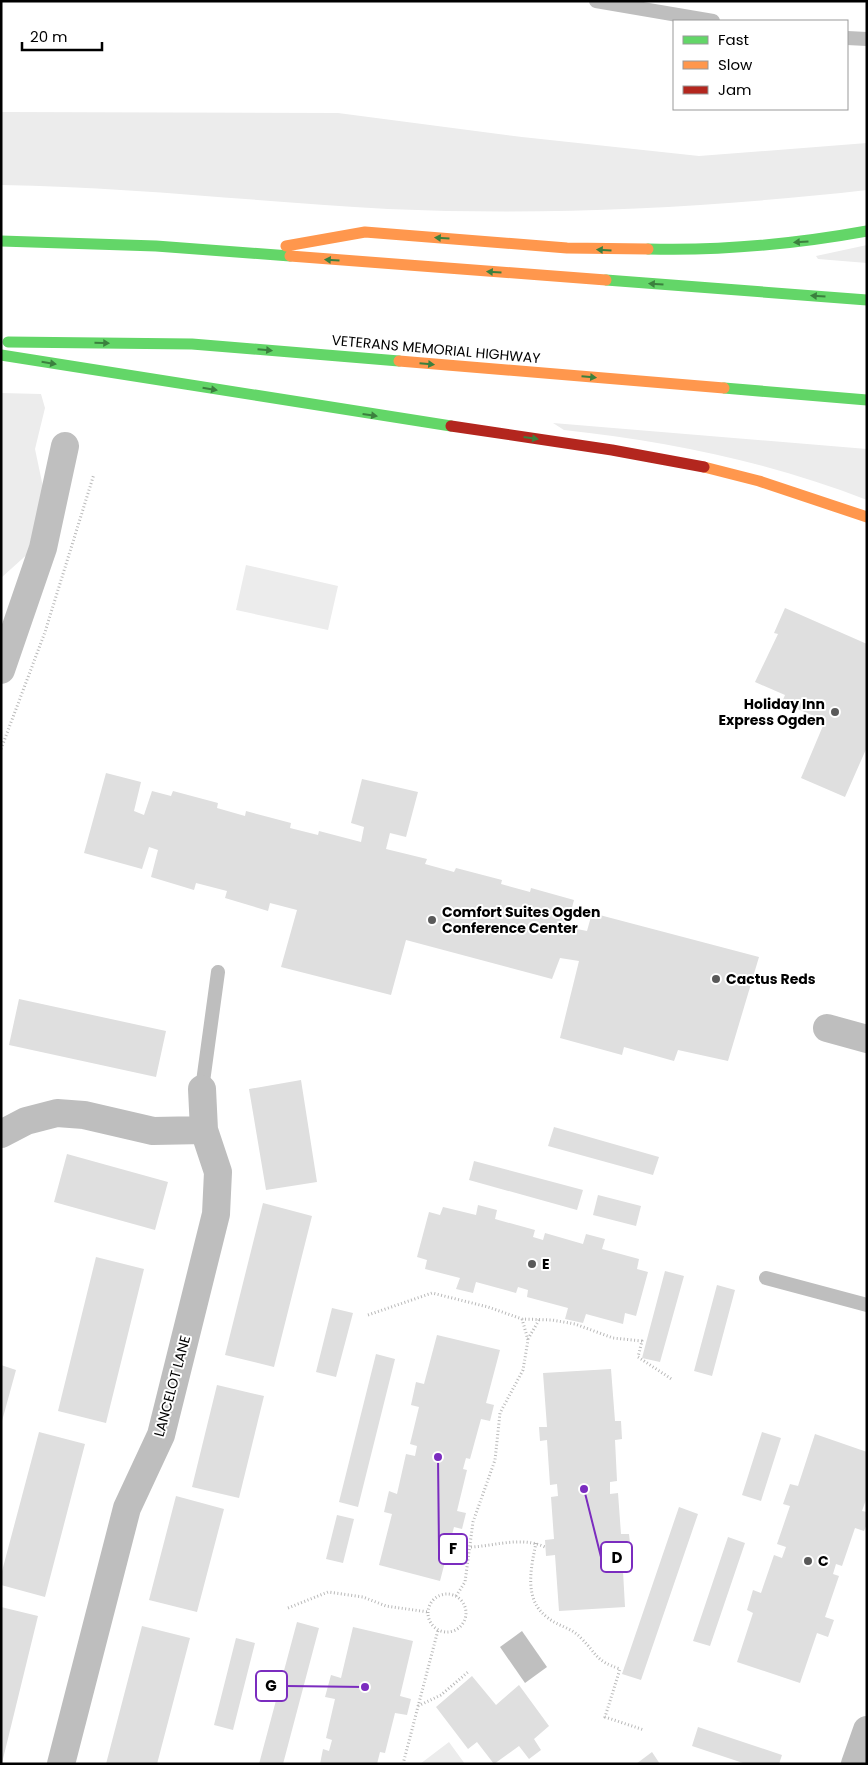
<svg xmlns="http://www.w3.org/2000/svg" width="868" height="1765" viewBox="0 0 868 1765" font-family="Poppins,sans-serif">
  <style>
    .green { fill: #ececec }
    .water { fill: #bfbfbf }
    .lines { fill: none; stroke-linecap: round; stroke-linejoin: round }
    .canal { stroke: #bfbfbf; stroke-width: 28 }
    .building { fill: #dfdfdf }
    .path { stroke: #b9b9b9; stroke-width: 3; stroke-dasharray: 1 2.5; stroke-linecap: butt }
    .lane { stroke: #bebebe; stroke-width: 14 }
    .street { stroke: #bebebe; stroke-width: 28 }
    .fast { stroke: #63d668; stroke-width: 11 }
    .slow { stroke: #ff974d; stroke-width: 11 }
    .jam { stroke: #b3261e; stroke-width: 11 }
    .oneway { fill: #3b803e }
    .poi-dot { fill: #595959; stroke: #fff; stroke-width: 2 }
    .labels { text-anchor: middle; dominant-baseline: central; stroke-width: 4; stroke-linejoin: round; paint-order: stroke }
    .street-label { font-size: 14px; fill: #000; stroke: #fff }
    .poi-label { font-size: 14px; font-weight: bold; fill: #000; stroke: #fff; text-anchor: start }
    .leader { fill: none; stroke: #7b2cbf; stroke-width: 2 }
    .callout-dot { fill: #7b2cbf; stroke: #fff; stroke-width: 2 }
    .callout { fill: #fff; stroke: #7b2cbf; stroke-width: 2 }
    .callout-label { font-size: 15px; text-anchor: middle; font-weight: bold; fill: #000 }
  </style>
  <rect width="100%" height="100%" fill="#fff"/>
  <path class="green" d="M1 112 338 113 522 137 699 156 867 143V190C708 208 548 216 388 209 259 202 131 187 1 185Z
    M867 245V263L818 259 816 256Z
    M1 393 41 394 45 408 35 449 43 487 41 518 32 550 1 578Z
    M553 423 867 449V500C770 462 667 441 564 430Z
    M246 565 338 586 328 630 236 610Z
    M449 1742 465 1764H420Z"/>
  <path class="water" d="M522 1631 547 1667 525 1683 500 1647Z"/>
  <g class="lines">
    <path class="canal" d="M1 670 43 548 65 446"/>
  </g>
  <path class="building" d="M785 608 867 644V747L845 797 801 778 825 721 782 702 785 695 755 682 778 634 774 633Z
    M106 773 141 782 134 811 144 815 152 791 171 796 173 791 218 803 217 808 245 816 246 811 291 823 290 828 318 835 319 831 361 842 364 827 351 823 362 779 418 792 406 837 390 833 386 849 427 859 425 864 454 872 456 868 502 880 501 884 530 892 531 888 574 900 567 927 587 931 592 913 759 957 728 1061 678 1050 674 1061 624 1047 622 1055 560 1038 579 961 560 958 552 979 406 940 391 995 281 967 297 910 270 903 268 911 225 898 227 891 196 883 194 890 151 877 158 850 149 847 142 869 84 853Z
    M19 999 166 1031 156 1077 9 1045Z
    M301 1080 317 1182 266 1190 249 1089Z
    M554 1127 659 1157 653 1175 548 1146Z
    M67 1154 168 1182 155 1230 54 1202Z
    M474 1161 583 1190 577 1210 469 1180Z
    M598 1195 641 1206 636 1226 593 1215Z
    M263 1203 312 1216 274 1367 225 1355Z
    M478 1205 497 1210 495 1219 535 1230 533 1237 543 1240 545 1233 583 1244 586 1234 605 1239 602 1249 639 1259 637 1269 648 1272 636 1316 625 1313 623 1324 586 1314 583 1323 565 1319 568 1308 527 1297 528 1290 518 1287 516 1293 476 1282 473 1293 456 1289 460 1278 425 1269 427 1260 417 1257 429 1212 440 1215 443 1207 476 1215Z
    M96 1257 144 1269 106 1423 58 1411Z
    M665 1271 684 1276 660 1362 642 1358Z
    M717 1285 735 1290 712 1376 694 1371Z
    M332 1308 353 1313 336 1377 316 1372Z
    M437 1335 500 1350 486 1403 494 1405 490 1421 481 1419 470 1459 466 1458 463 1469 467 1470 457 1511 466 1513 462 1529 454 1527 440 1581 379 1565 392 1514 384 1512 389 1491 397 1494 406 1454 415 1456 417 1446 410 1444 419 1407 411 1405 416 1382 424 1384Z
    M376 1354 395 1359 358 1507 339 1502Z
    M1 1365 16 1370 2 1421H1Z
    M611 1369 615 1421H621L622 1439 615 1440 617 1481 610 1482V1494L618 1493 621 1534H629L631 1552 622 1553 625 1607 559 1611 555 1555 546 1556 545 1540 554 1539 551 1497 558 1496 557 1484 550 1485 547 1440 540 1441 539 1427H547L543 1373Z
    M217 1385 264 1396 239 1498 192 1487Z
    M39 1432 85 1444 45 1597 1 1585V1575Z
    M762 1432 781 1438 761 1501 742 1495Z
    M815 1434 867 1452V1497L862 1511 867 1512V1524L864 1531 855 1528 842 1566 836 1564 833 1574 839 1576 825 1617 834 1620 828 1637 817 1633 800 1683 737 1662 753 1613 747 1610 753 1590 761 1593 774 1555 782 1558 786 1547 777 1544 790 1506 783 1504 790 1484 798 1486Z
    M176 1496 224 1509 197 1612 149 1600Z
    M679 1507 698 1514 641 1680 622 1674Z
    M337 1515 354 1519 343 1563 326 1559Z
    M728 1537 745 1543 710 1646 693 1641Z
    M1 1607 38 1616 2 1763H1Z
    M297 1622 319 1628 283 1764H259Z
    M142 1626 190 1638 157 1764H106Z
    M353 1627 413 1641 400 1696 411 1699 407 1715 395 1713 385 1753 380 1752 377 1764H320L323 1749 329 1751 332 1740 326 1738 335 1699 325 1697 331 1675 341 1678Z
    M236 1638 255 1643 233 1730 214 1725Z
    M472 1676 496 1705 519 1685 549 1726 534 1739 541 1750 529 1759 519 1746 494 1764 477 1742 468 1749 436 1707Z
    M698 1727 782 1755 779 1764H746L692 1746Z
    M652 1752 660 1764H636Z"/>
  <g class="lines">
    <path class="path" d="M1 749 45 632 94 474
      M368 1315 432 1293 488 1307 522 1319 552 1320 575 1324 613 1338 642 1341 638 1357 673 1380
      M528 1339 539 1320
      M536 1543C531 1568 523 1600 548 1618 558 1626 572 1628 581 1638 598 1655 594 1660 620 1669L605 1717 644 1730
      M471 1547C495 1546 521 1536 545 1547
      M428 1613a19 19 0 1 1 38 0a19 19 0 1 1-38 0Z
      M456 1596 465 1582 473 1522 495 1460 500 1413 523 1370 528 1340 522 1319
      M288 1608 328 1592 363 1597 386 1606 428 1612
      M418 1706 441 1695 468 1672
      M403 1764 438 1630"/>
    <path class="lane" d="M596 1 713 21
      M847 38 867 39
      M202 1089 218 972
      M766 1278 867 1305"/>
    <path class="street" d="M827 1028 867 1039
      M1 1134 26 1121 57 1113 84 1115 153 1131 204 1130
      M61 1764 127 1508 161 1435 216 1214 218 1172 204 1130 202 1089
      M855 1764 867 1730"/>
    <path class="fast" d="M1 241 156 246 290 256
      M648 249C722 251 795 244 867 231
      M606 280 867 300
      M8 342 192 344 399 361
      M1 355 451 426
      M724 388 867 400"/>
    <path class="slow" d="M286 246 365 232 567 248 648 249
      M290 256 606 280
      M399 361 724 388
      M704 467 759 481 867 517"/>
    <path class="jam" d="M451 426 612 450 704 467"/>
  </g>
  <defs><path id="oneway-solid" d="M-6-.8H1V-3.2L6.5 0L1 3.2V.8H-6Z" transform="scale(1.25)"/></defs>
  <g class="oneway">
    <use href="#oneway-solid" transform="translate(442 238) rotate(-176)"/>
    <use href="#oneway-solid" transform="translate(801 242) rotate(176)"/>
    <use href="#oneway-solid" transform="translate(604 250) rotate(-177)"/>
    <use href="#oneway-solid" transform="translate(332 260) rotate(-176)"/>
    <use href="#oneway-solid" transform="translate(494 272) rotate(-176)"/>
    <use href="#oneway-solid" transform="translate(656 284) rotate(-176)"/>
    <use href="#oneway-solid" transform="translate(818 296) rotate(-176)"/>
    <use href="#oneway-solid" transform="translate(102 343) rotate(1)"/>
    <use href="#oneway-solid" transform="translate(265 350) rotate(5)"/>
    <use href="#oneway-solid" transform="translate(49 363) rotate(9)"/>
    <use href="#oneway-solid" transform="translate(427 364) rotate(5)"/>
    <use href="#oneway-solid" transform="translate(589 377) rotate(5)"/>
    <use href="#oneway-solid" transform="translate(210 389) rotate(9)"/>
    <use href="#oneway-solid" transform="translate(370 415) rotate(8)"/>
    <use href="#oneway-solid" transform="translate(531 438) rotate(8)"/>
  </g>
  <g class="poi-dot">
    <circle cx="835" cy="712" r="5"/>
    <circle cx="432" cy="920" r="5"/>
    <circle cx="716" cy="979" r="5"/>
    <circle cx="532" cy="1264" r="5"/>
    <circle cx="808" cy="1561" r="5"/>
  </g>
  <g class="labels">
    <g class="street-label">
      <text transform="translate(436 349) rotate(5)">VETERANS MEMORIAL HIGHWAY</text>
      <text transform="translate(172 1386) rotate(-75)">LANCELOT LANE</text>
    </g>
    <g class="poi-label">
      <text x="825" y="704" text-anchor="end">Holiday Inn<tspan x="825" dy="16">Express Ogden</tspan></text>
      <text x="442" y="912">Comfort Suites Ogden<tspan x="442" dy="16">Conference Center</tspan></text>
      <text x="726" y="979">Cactus Reds</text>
      <text x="542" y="1264">E</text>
      <text x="818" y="1561">C</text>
    </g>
  </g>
  <path class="leader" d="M438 1457L439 1549M584 1489L601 1557M365 1687L287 1686"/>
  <g class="callout-dot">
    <circle cx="438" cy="1457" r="5"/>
    <circle cx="584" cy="1489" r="5"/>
    <circle cx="365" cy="1687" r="5"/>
  </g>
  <g class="callout">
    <rect x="439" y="1534" width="28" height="30" rx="5"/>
    <rect x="601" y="1542" width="31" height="30" rx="5"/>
    <rect x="256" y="1671" width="31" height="30" rx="5"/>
  </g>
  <g class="callout-label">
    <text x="453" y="1554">F</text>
    <text x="617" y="1563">D</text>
    <text x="271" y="1691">G</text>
  </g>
  <rect width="868" height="1765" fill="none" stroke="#000000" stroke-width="5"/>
  <rect x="673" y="20" width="175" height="90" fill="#ffffff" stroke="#999999"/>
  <rect x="683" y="36" width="25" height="8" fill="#63d668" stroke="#999999"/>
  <text x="718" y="45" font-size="15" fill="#000000">Fast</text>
  <rect x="683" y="61" width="25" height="8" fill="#ff974d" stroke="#999999"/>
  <text x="718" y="70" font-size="15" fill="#000000">Slow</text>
  <rect x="683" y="86" width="25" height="8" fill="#b3261e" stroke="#999999"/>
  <text x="718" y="95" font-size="15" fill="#000000">Jam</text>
  <path d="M22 42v8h80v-8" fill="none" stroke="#000000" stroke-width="2.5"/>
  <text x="30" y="42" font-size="15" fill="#000000" stroke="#ffffff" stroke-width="4" paint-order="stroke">20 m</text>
</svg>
